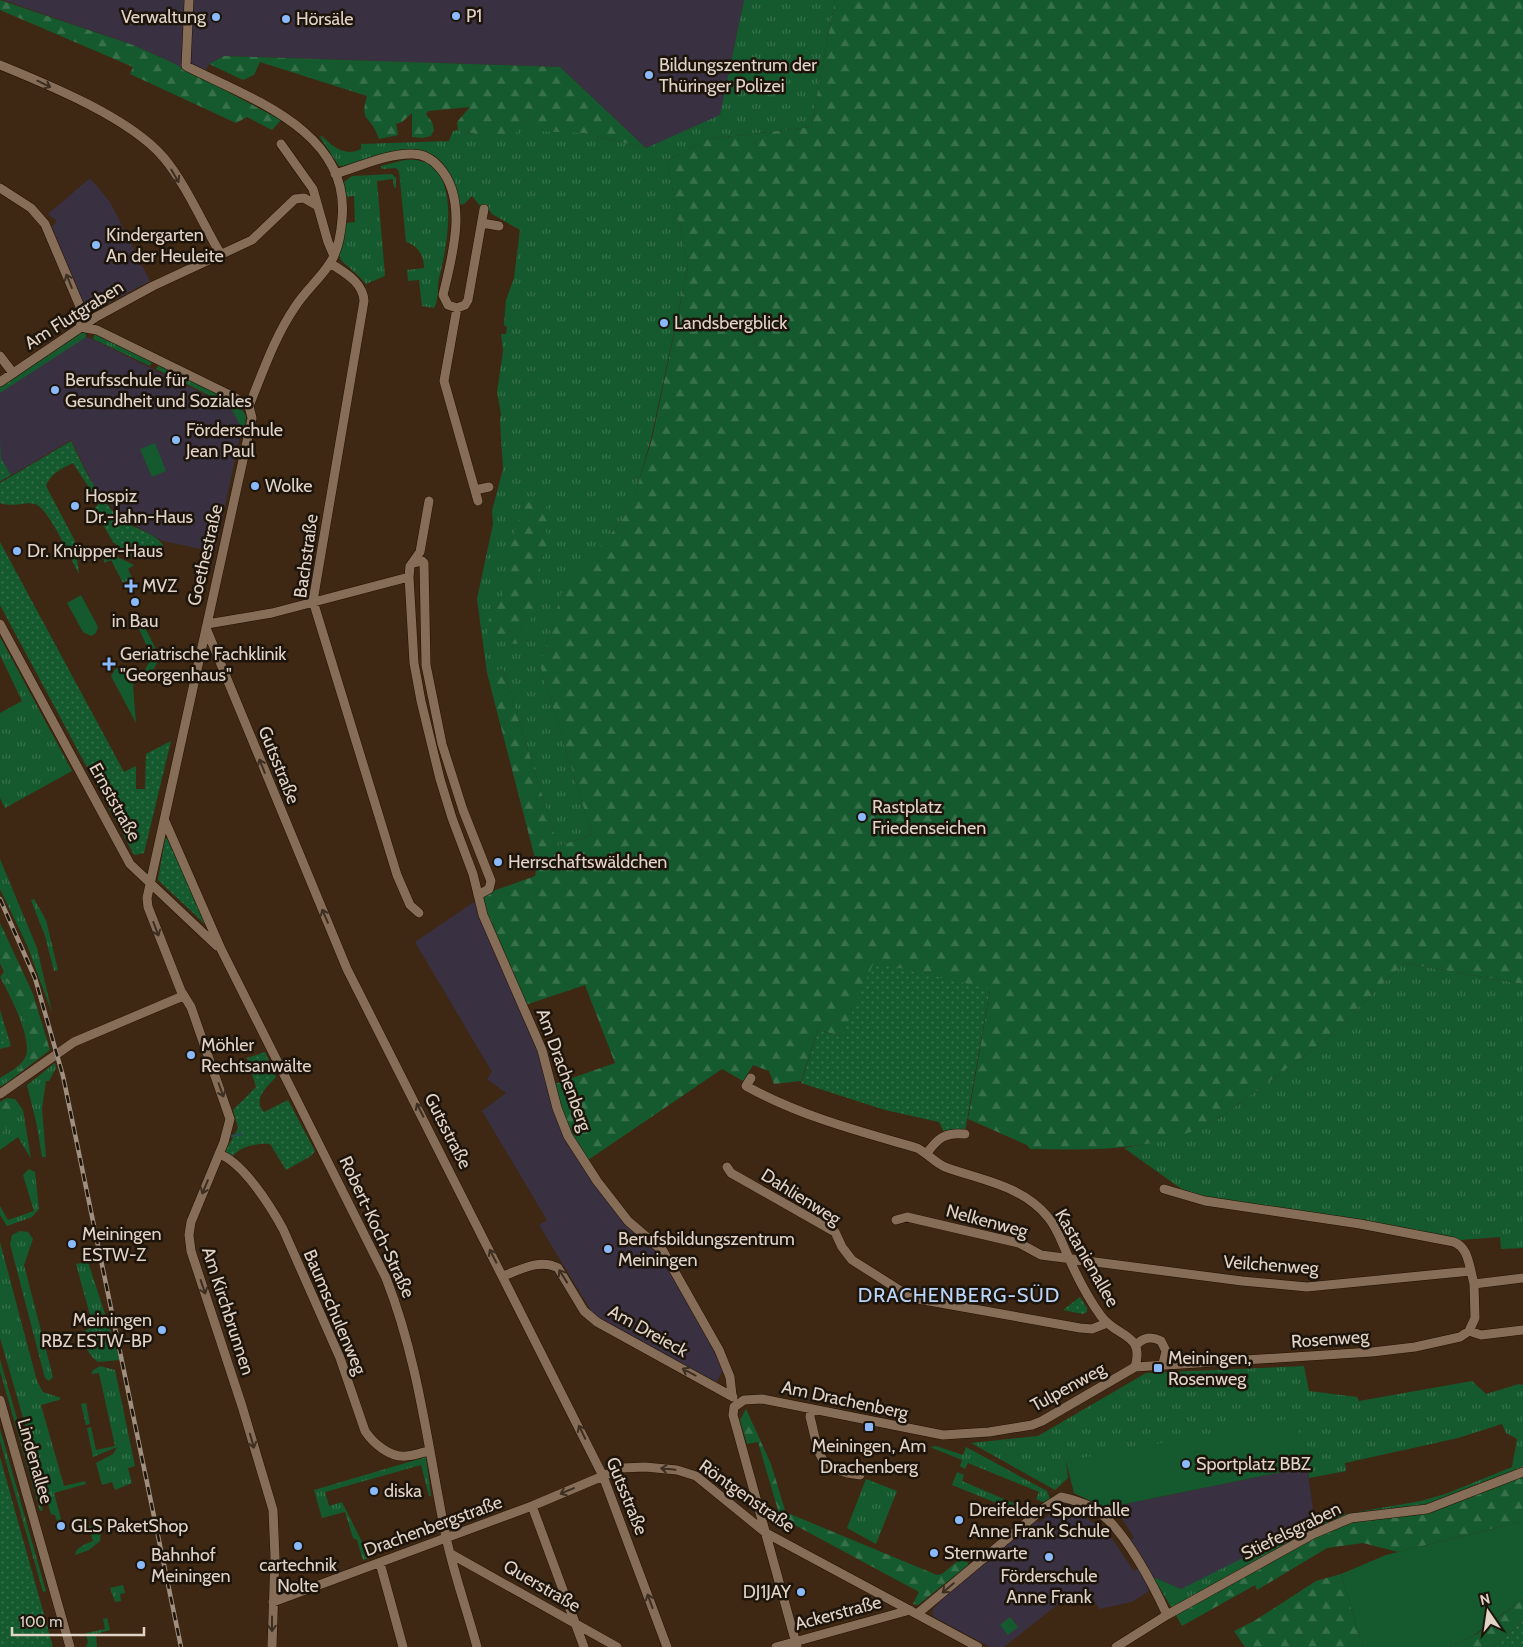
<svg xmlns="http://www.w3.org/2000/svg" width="1523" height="1647" viewBox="0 0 1523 1647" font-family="Cabin,sans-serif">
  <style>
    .commercial { fill: #393141 }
    .grass { fill: url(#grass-tufts) }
    .forest { fill: url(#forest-firs) }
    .park { fill: url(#park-dots) }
    .garden { fill: #155a2e }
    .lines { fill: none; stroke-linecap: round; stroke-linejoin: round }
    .stream { stroke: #234d4d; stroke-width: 2.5 }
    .street-casing { stroke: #241000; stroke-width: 10 }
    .street { stroke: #866d57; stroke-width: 9 }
    .rail-casing { stroke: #a08e7e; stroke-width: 4.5 }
    .rail { stroke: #1d140b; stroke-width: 2.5; stroke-dasharray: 8; stroke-linecap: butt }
    .oneway { stroke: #3c2f22 }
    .poi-dot { fill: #8abafc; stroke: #1d140b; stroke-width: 2 }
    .labels { text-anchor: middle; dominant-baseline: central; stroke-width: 5; stroke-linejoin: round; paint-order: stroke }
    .poi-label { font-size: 18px; fill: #e1d3c6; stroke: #1d140b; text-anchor: start }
    .street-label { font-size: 18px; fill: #e1d3c6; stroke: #1d140b }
    .quarter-label { font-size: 20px; letter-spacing: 1px; fill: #bbd6fb; stroke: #1d140b }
  </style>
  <defs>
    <pattern id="grass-tufts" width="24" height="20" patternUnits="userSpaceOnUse" patternTransform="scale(1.25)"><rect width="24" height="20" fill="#155a2e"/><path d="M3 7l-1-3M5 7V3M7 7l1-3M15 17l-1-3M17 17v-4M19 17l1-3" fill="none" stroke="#37714b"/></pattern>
    <pattern id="forest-firs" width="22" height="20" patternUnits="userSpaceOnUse" patternTransform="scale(1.25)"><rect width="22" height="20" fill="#155a2e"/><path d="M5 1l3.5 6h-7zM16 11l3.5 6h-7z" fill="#37714b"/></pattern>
    <pattern id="park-dots" width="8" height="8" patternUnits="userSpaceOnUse" patternTransform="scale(1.25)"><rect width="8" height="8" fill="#155a2e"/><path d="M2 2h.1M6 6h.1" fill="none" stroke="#37714b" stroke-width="1.8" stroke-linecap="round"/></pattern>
  </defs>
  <rect width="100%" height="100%" fill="#3e2813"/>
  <path class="commercial" d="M3 0H744L720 116 646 148 560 67 224 56 209 64 201 80 169 61 133 45Z
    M90 178 110 202 150 281 90 313 86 310 52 227 57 221 48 214Z
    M83 337 90 338 230 407 242 428 215 552 163 541 123 519 95 488 71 440 0 482V393Z
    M477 900 595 1183 656 1247 683 1289 723 1370 716 1383 593 1314 539 1225 547 1220 482 1111 506 1093 487 1079 492 1072 415 942Z
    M1307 1467 1315 1523 1181 1589 1153 1577 1128 1541 1134 1538 1123 1520 1117 1514 1114 1517 1105 1508Z
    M1055 1510H1068L1081 1515 1107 1531 1134 1571 1138 1568 1149 1591 1132 1602 1099 1609 1091 1595 1072 1593 1004 1647H990L934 1617 932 1613 934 1608 942 1599 1035 1519 1039 1523Z"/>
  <path class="grass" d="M744 0H835L811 127 708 139 667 161 688 267 651 439 633 501 623 519 562 593 540 665 592 835 558 846 503 669 487 673 477 599 493 524 492 511 503 469 500 420 501 414 497 392 503 351 501 334H506L507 327 504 325 506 300 514 278 520 230 492 214 487 207H481L472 196 464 204 458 205C456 196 455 186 451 178 430 125 376 165 339 166L320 137 322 136C333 147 345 157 361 149V144L449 141 453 131 458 130 474 134 525 107 583 133 646 148 720 115Z
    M405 160C465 154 448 244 439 278 437 287 439 300 434 308L422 306 419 280 408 281 407 270 424 268C424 255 418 246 406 242L399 171 396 168 382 169 381 166Z
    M392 174 396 178V187L394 188 393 179 377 181 385 276 366 284C339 252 333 271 346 223L355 222 354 196 346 197 343 183 352 176Z
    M85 331 86 337 0 393V386L78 332Z
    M95 333 152 361 150 366 93 339Z
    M159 364 239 405 246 416 245 425 242 428 229 405 156 369Z
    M109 553 134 565 128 569 132 578 123 583 111 560 104 563V557Z
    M144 626 160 657 151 674 145 670 152 657 139 629Z
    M0 637 72 771 5 808 0 798V713L22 701 0 655Z
    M0 859 37 948 52 1013 27 945 0 889Z
    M34 899 46 920 58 970 54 971 45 936 31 900Z
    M0 955 8 971 7 981 26 1023 31 1046 27 1063 11 1076 13 1078 0 1087V1078C8 1073 20 1067 25 1058 34 1041 9 993 0 977L4 972 0 963Z
    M1404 963 1523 984V1248L1501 1249 1500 1237 1460 1240 1190 1195 1124 1148C1156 1142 1190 1135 1218 1119L1323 1042Z
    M55 1063 56 1068 49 1081H46L42 1108 46 1157H42L37 1126 27 1085Z
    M23 1110 31 1159 18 1137 0 1150V1134Z
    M29 1169 35 1172 39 1209 32 1217 7 1226 0 1215V1206L8 1220 34 1211 23 1175Z
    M20 1231 28 1232 33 1239 24 1265 53 1377 49 1381 45 1378 10 1244 12 1235Z
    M0 1242 37 1381 43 1392 61 1398 59 1400 41 1405 64 1486 85 1481 86 1484 54 1493 61 1519 57 1521 55 1515 51 1514 0 1338Z
    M88 1262 120 1360 98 1362C88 1355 82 1343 85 1331L93 1326 76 1264Z
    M0 1359 43 1510 40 1511 0 1371Z
    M100 1366 115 1370 135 1466 128 1468 132 1483 115 1490 112 1482 102 1485 96 1463 113 1454 117 1447 93 1457 87 1428 91 1427 96 1450 115 1446 99 1373 92 1374V1371Z
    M1304 1366 1309 1391 1357 1397 1359 1401 1472 1381 1486 1394 1519 1384 1523 1385V1474L1470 1496 1351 1520 1176 1615 1153 1577 1181 1589 1323 1518 1421 1501 1448 1493 1512 1467 1517 1439 1506 1433 1502 1424 1458 1438 1345 1463 1346 1471 1309 1478 1305 1449 1066 1461 1068 1478 1055 1490 971 1443 1038 1436 1146 1373Z
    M86 1403 90 1424 86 1425 81 1404Z
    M0 1429 46 1591 43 1592 0 1441Z
    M936 1446 963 1455 966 1447 1047 1491 1050 1499 1045 1503 1036 1499 1039 1492 968 1463 965 1469 960 1466 962 1460 930 1447Z
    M426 1457 431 1496H429L421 1465 325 1492 329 1506 342 1502 370 1558 363 1560 357 1540 353 1538 345 1512 322 1518 314 1490Z
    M957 1472 964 1475 962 1481 1027 1509 1029 1503 1036 1510 1025 1517 1009 1508 952 1485Z
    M866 1479 897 1491 876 1544 847 1528Z
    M98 1523 101 1532 100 1541 89 1550 75 1555C76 1547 86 1544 93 1541L89 1527Z
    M123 1585 125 1593 120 1594 121 1601 115 1602 110 1588Z
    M107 1618 110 1630 96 1634 97 1647H86L88 1642 86 1633 105 1629 103 1619Z"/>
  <path class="forest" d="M0 0 133 45 169 61 281 120 272 130 247 117 236 123 130 74 133 67 0 10Z
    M835 0H1523V984L1404 963 1323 1042 1218 1119C1160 1152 1094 1150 1030 1149L1027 1145 968 1119 990 990 842 1036 818 1030 801 1081 774 1084 769 1071 753 1065 743 1081 722 1069 588 1160C571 1135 561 1113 555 1084L615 1063 585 985 525 1005 487 914 482 895 535 876 537 866 487 673 503 669 558 846 592 835 540 665 562 592 623 519 633 500 652 439 688 267 667 161 708 139 811 127Z
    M224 56 560 67 646 148 583 133 532 131 527 120 513 136C493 137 477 135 458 130L457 122 470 107 428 111 426 114 432 122 434 130 431 136 422 138 412 137V113L402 122 396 124 398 135 379 139C371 114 359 124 367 96L260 62 254 75 243 80 209 64Z
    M540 500 550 501 546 507 549 518C543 531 548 531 547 544 547 550 542 556 541 563 536 594 538 618 517 644 507 644 498 639 487 638 487 615 490 620 500 602 504 596 503 590 508 584V554L522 508 530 501Z
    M0 923 33 994 50 1050 13 1078 11 1076 27 1063 31 1046 26 1023 7 981 8 971 0 955Z
    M7 1098 15 1099 23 1110 0 1134V1102Z
    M746 1409 771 1464 785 1510 790 1514 937 1575 942 1574 961 1558 967 1560 968 1565 918 1605 913 1604 919 1592 780 1517 758 1442 747 1444 740 1420Z
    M1523 1474V1521L1398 1552 1363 1543 1327 1548 1257 1590 1255 1585 1182 1626 1176 1615 1260 1565 1351 1520 1426 1511Z
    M1341 1574 1363 1647H1245L1234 1631 1254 1621 1316 1581Z
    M1523 1599V1621L1493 1647H1451L1477 1634Z"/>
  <path class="park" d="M0 441 1 459 11 475 0 481Z
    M71 441C85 470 97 498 121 519 134 530 158 532 165 549L147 557 134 559 113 542 94 509 99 503 73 463C61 469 51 473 46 486L75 541 79 574C71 560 49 508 35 504 25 501 15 508 0 503V483Z
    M0 542 124 772 136 766V789H145L146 754 171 741 144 853 134 855 0 605Z
    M167 838 205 922V924L158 880 165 839Z
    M874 962 990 989 965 1131 944 1132 939 1122 885 1110 801 1083 818 1030 842 1036Z
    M0 1010 11 1046 0 1049Z
    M265 1052 276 1077C267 1087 252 1099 264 1112L288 1100 315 1151 311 1156 286 1170 270 1144C258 1143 240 1146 232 1157L225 1152 238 1128 233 1110 256 1087 247 1058Z
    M1080 1297 1087 1308V1312L1083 1314 1063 1310Z
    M0 1457 53 1647H0Z
    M1523 1621V1647H1493Z"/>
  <path class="garden" d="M155 443 166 471 152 477 140 449Z
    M81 595 98 627 96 633 91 636 83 632 67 603Z
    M126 666 139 673 133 686 136 723 111 676 116 668 123 672Z
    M1294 1418 1305 1449 1307 1467 1105 1508 1074 1493 1066 1461Z
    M1523 1521V1599L1473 1636 1451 1647H1363L1341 1574 1386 1555Z
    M1010 1617 1018 1627 1008 1635 1000 1625Z"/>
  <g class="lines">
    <path class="stream" d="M232 1136 241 1134"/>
    <g class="street-casing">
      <path id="street" d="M189 0 186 66C249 98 351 131 342 219 341 232 338 251 330 263 320 279 305 291 295 307 274 338 263 372 249 406L252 418 250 428 147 898 148 907 181 991 191 1007 230 1119 224 1142 191 1222 189 1235 191 1251 242 1406 273 1510 275 1557 272 1647
        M0 65C49 85 130 118 164 158 185 183 203 224 220 253
        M281 144 313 189 328 242 334 256
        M335 174C359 167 388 153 413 154 423 154 432 159 439 167 469 200 452 257 443 295L448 305 457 308 444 381 478 501
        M0 188 31 208 45 224 81 309 82 320 80 327
        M482 223 499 226
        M330 263C345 273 363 282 364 301L313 601 397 875 410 905 419 913
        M457 308 465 305 468 300 484 209
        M80 327 97 330 242 401 249 406
        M0 356 13 373
        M0 382 96 317 153 286 252 240 295 199 304 198 318 206
        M475 490 489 487
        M414 563 422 561 424 563 426 665 442 744 463 810 491 881 489 889 478 895
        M409 577 410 566 420 552 429 501
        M0 624 130 864 217 946
        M207 624 272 613 409 577 414 663 421 701 440 779 452 818 473 874 483 915 542 1050 557 1108 568 1136 597 1181 628 1221 663 1251 719 1350 730 1377 732 1395
        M206 628 347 969 603 1476 667 1647
        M165 821 221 949 386 1278C419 1362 428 1449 446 1537 454 1574 467 1610 477 1647
        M751 1078 746 1086C800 1116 858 1131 917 1148 927 1153 935 1163 945 1167 980 1180 1021 1185 1047 1216 1057 1227 1062 1243 1068 1256 1077 1277 1088 1298 1101 1316 1117 1338 1145 1333 1135 1367
        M0 1094 74 1042 183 996
        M927 1153C938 1138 945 1132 965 1134
        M219 1154C243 1162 271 1207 283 1229L340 1358 365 1431C373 1443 390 1458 406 1456 414 1456 422 1452 430 1451
        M727 1167 731 1173 835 1232 842 1247 852 1260 912 1298 1080 1328 1092 1329 1107 1323
        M1164 1189 1205 1201 1360 1224 1454 1242C1466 1247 1468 1259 1471 1271
        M503 1276C520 1270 540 1258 558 1268L584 1311 597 1322 733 1397
        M1474 1284 1523 1278
        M1469 1331 1481 1335 1523 1330
        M1136 1346C1142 1337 1152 1336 1161 1341L1166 1351 1163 1364
        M0 1400 70 1647
        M811 1409 810 1417C820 1454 815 1470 860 1475
        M532 1506 584 1647
        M451 1554 617 1647
        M380 1563 403 1647
        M273 1602 532 1506 622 1468 645 1467 677 1470 696 1476 766 1533 978 1647
        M917 1614 1044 1508 1061 1497C1075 1500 1089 1504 1100 1513 1125 1531 1154 1586 1167 1615
        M776 1647 910 1610
        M797 1647 733 1415 734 1407 744 1400 762 1399 943 1435 989 1432 1032 1425 1042 1421 1135 1367 1372 1352 1415 1347 1460 1337 1469 1331 1475 1318 1474 1284 1471 1271 1307 1287 1242 1281 1041 1255 1019 1243 907 1217 896 1220
        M1116 1647 1167 1615 1313 1534 1351 1518 1427 1509 1523 1472"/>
    </g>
    <use href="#street" class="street"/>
    <g class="rail-casing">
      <path id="rail" d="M0 899 35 978 63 1076 181 1647"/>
    </g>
    <use href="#rail" class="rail"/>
  </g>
  <defs><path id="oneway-shaft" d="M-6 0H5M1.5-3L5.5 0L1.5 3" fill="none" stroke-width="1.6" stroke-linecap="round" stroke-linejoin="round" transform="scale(1.25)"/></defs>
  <g class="oneway">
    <use href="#oneway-shaft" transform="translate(44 84) rotate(26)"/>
    <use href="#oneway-shaft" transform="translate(175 176) rotate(60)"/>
    <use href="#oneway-shaft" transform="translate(69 281) rotate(-112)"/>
    <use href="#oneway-shaft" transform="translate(262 766) rotate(-112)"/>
    <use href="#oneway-shaft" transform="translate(325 916) rotate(-113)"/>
    <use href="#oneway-shaft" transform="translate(156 929) rotate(69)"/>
    <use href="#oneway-shaft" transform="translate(221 1090) rotate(70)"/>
    <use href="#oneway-shaft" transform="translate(420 1110) rotate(-117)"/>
    <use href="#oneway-shaft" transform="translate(205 1187) rotate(113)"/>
    <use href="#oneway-shaft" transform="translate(493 1256) rotate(-117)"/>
    <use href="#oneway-shaft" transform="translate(563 1276) rotate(-122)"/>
    <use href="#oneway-shaft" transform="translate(203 1287) rotate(71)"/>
    <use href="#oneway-shaft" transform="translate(689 1372) rotate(-152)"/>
    <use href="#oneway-shaft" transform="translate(582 1432) rotate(-116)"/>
    <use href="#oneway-shaft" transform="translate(252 1441) rotate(74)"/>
    <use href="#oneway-shaft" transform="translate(668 1469) rotate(-174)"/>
    <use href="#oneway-shaft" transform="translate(567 1491) rotate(157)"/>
    <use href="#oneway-shaft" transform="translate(948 1588) rotate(140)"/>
    <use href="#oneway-shaft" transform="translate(650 1601) rotate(-110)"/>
    <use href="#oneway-shaft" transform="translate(272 1624) rotate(90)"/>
  </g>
  <g class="poi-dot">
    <circle cx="456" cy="16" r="5"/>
    <circle cx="216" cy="17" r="5"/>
    <circle cx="286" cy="19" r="5"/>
    <circle cx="649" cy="75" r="5"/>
    <circle cx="96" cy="245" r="5"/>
    <circle cx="664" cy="323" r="5"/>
    <circle cx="55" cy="390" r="5"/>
    <circle cx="176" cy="440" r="5"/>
    <circle cx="255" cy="486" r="5"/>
    <circle cx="75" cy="506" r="5"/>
    <circle cx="17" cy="551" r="5"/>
    <path d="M128.5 578.5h5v5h5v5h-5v5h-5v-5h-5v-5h5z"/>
    <circle cx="135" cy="602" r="5"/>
    <path d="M106.5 656.5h5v5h5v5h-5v5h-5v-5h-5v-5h5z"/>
    <circle cx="862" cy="817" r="5"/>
    <circle cx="498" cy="862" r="5"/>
    <circle cx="191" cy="1055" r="5"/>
    <circle cx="72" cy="1244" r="5"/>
    <circle cx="608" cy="1249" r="5"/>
    <circle cx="162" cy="1330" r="5"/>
    <rect x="1153" y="1363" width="10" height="10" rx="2.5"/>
    <rect x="864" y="1422" width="10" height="10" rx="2.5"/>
    <circle cx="1186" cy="1464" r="5"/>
    <circle cx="374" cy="1491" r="5"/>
    <circle cx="959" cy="1520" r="5"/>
    <circle cx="61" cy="1526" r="5"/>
    <circle cx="298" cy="1546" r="5"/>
    <circle cx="934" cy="1553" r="5"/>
    <circle cx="1049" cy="1557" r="5"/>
    <circle cx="141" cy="1565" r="5"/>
    <circle cx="801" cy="1592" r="5"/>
  </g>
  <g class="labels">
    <g class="poi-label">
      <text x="466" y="16">P1</text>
      <text x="206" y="17" text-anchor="end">Verwaltung</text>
      <text x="296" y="19">Hörsäle</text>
      <text x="659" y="65">Bildungszentrum der<tspan x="659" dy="21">Thüringer Polizei</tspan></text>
      <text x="106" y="235">Kindergarten<tspan x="106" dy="21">An der Heuleite</tspan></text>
      <text x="674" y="323">Landsbergblick</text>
      <text x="65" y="380">Berufsschule für<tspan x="65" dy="21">Gesundheit und Soziales</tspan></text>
      <text x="186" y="430">Förderschule<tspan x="186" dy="21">Jean Paul</tspan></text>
      <text x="265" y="486">Wolke</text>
      <text x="85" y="496">Hospiz<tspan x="85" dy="21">Dr.-Jahn-Haus</tspan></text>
      <text x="27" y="551">Dr. Knüpper-Haus</text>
      <text x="142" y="586">MVZ</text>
      <text x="135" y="621" text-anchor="middle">in Bau</text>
      <text x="120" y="654">Geriatrische Fachklinik<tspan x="120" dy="21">"Georgenhaus"</tspan></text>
      <text x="872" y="807">Rastplatz<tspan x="872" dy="21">Friedenseichen</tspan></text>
      <text x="508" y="862">Herrschaftswäldchen</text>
      <text x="201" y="1045">Möhler<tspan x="201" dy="21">Rechtsanwälte</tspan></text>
      <text x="82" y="1234">Meiningen<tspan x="82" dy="21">ESTW-Z</tspan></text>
      <text x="618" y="1239">Berufsbildungszentrum<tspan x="618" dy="21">Meiningen</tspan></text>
      <text x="152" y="1320" text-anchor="end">Meiningen<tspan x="152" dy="21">RBZ ESTW-BP</tspan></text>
      <text x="1168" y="1358">Meiningen,<tspan x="1168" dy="21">Rosenweg</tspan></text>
      <text x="869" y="1446" text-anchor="middle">Meiningen, Am<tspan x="869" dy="21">Drachenberg</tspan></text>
      <text x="1196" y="1464">Sportplatz BBZ</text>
      <text x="384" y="1491">diska</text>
      <text x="969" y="1510">Dreifelder-Sporthalle<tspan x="969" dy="21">Anne Frank Schule</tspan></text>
      <text x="71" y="1526">GLS PaketShop</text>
      <text x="944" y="1553">Sternwarte</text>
      <text x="151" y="1555">Bahnhof<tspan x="151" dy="21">Meiningen</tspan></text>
      <text x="298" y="1565" text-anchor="middle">cartechnik<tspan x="298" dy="21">Nolte</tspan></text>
      <text x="1049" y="1576" text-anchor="middle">Förderschule<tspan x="1049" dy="21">Anne Frank</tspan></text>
      <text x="791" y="1592" text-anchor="end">DJ1JAY</text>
    </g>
    <g class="street-label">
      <text transform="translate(74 315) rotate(-32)">Am Flutgraben</text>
      <text transform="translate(205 555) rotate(-77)">Goethestraße</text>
      <text transform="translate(306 556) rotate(-82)">Bachstraße</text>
      <text transform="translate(279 765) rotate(68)">Gutsstraße</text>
      <text transform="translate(115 802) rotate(61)">Ernststraße</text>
      <text transform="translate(564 1070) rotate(70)">Am Drachenberg</text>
      <text transform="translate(448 1131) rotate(63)">Gutsstraße</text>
      <text transform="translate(801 1197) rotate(32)">Dahlienweg</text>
      <text transform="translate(987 1221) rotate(15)">Nelkenweg</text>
      <text transform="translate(377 1227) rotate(65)">Robert-Koch-Straße</text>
      <text transform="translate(1087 1258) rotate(60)">Kastanienallee</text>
      <text transform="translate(1271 1265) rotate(4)">Veilchenweg</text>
      <text transform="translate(228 1311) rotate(72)">Am Kirchbrunnen</text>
      <text transform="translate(335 1312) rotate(67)">Baumschulenweg</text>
      <text transform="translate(648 1331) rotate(29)">Am Dreieck</text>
      <text transform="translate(1330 1339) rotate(-4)">Rosenweg</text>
      <text transform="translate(1068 1387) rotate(-29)">Tulpenweg</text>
      <text transform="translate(845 1400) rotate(12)">Am Drachenberg</text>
      <text transform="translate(35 1461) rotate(74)">Lindenallee</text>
      <text transform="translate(627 1496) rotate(68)">Gutsstraße</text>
      <text transform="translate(747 1496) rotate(35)">Röntgenstraße</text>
      <text transform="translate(433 1526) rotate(-20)">Drachenbergstraße</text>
      <text transform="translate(1291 1531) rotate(-26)">Stiefelsgraben</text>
      <text transform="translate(542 1586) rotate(30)">Querstraße</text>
      <text transform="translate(838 1613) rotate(-15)">Ackerstraße</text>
    </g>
    <g class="quarter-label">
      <text x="959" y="1295">DRACHENBERG-SÜD</text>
    </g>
  </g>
  <g transform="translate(1488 1612) rotate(347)" stroke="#1d140b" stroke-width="4" paint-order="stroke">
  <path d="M0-4L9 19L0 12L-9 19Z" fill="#e1d3c6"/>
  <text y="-8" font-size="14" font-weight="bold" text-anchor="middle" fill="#e1d3c6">N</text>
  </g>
  <path d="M12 1627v8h132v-8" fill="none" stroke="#e1d3c6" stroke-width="2.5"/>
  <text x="20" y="1627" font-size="15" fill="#e1d3c6" stroke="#1d140b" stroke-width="4" paint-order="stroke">100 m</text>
</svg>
